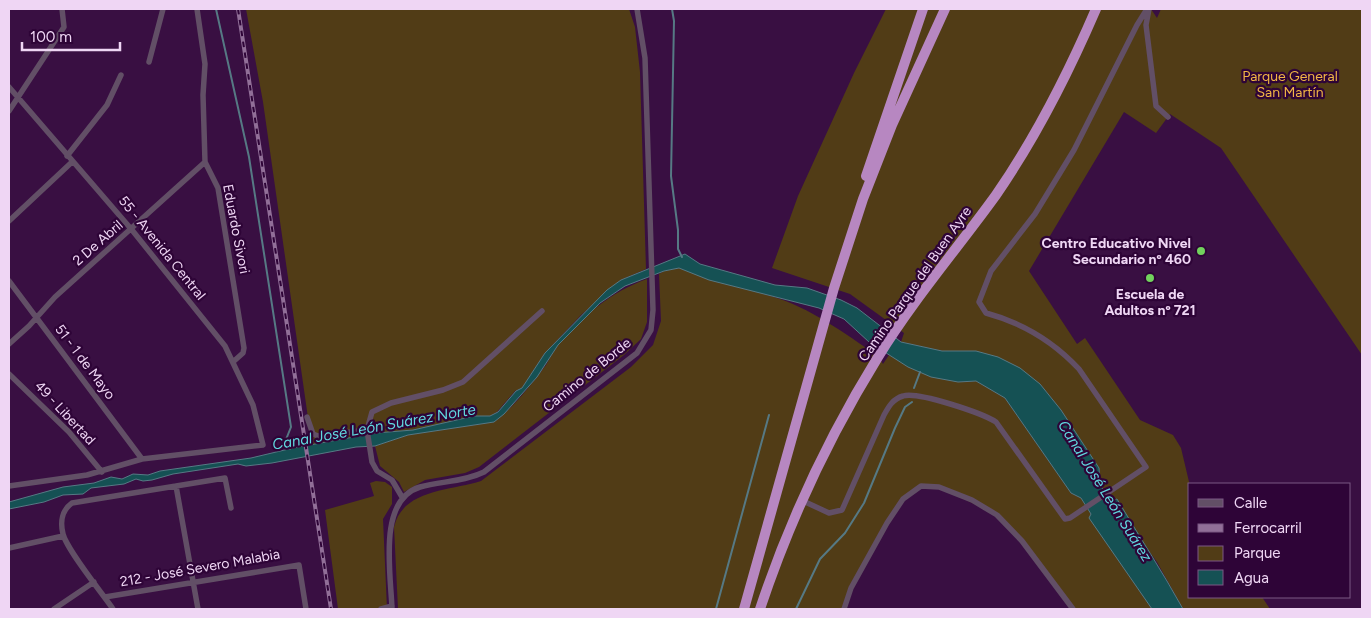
<svg xmlns="http://www.w3.org/2000/svg" width="1371" height="618" viewBox="0 0 1371 618" font-family="Figtree,sans-serif">
  <style>
    .green { fill: #513c16 }
    .water { fill: #155154; stroke: #567984 }
    .lines { fill: none; stroke-linecap: round; stroke-linejoin: round }
    .stream { stroke: #567984; stroke-width: 2 }
    .street { stroke: #624f66; stroke-width: 5.5 }
    .highway { stroke: #b787c1; stroke-width: 10 }
    .rail-casing { stroke: #916f98; stroke-width: 4 }
    .rail { stroke: #2e0437; stroke-width: 2; stroke-dasharray: 5.5; stroke-linecap: butt }
    .poi-dot { fill: #72d25d; stroke: #2e0437; stroke-width: 2 }
    .labels { text-anchor: middle; dominant-baseline: central; stroke-width: 4.5; stroke-linejoin: round; paint-order: stroke }
    .park-label { font-size: 14px; fill: #f1b645; stroke: #2e0437 }
    .street-label { font-size: 14px; fill: #efd6f4; stroke: #2e0437 }
    .poi-label { font-size: 14px; font-weight: bold; fill: #efd6f4; stroke: #2e0437; text-anchor: end }
    .water-label { font-size: 15px; font-style: italic; fill: #61d8df; stroke: #2e0437 }
  </style>
  <rect width="100%" height="100%" fill="#390f42"/>
  <path class="green" d="M246 9H629L635 27 640 72 646 269 621 280 581 315 545 353 522 388 515 391 497 412 490 416H474L413 430 376 433 312 446 263 102Z
    M886 9H1151L1157 18 1161 9H1362V355L1221 148 1170 114 1156 133 1124 112 1029 271 1077 344 1085 338 1140 420 1173 435 1181 448 1190 486V597H1262L1270 609H1183L1157 562 1100 485 1099 468 1061 410 1040 384 976 351H942L901 342 904 333 850 294 772 268 798 196 854 73Z
    M679 268C710 280 740 286 771 296 811 308 844 333 878 356L883 364 889 355 959 382 976 381 1005 398 1071 493 1081 498 1091 514 1090 518 1152 609H1073L1056 584 997 515 939 487 921 486 903 500 851 588 844 609H398L394 527C403 489 450 491 481 481L631 367 653 345 661 321 659 274 664 271Z
    M647 279V322L641 339 624 355 479 467 465 473 425 480 404 492 399 482 380 466 375 446 408 435 494 422C514 407 531 385 546 365 550 358 553 351 558 345 583 316 610 292 647 279Z
    M376 481 385 482 392 487V504L383 519 387 609H338L325 510 374 496 370 483Z"/>
  <path class="water" d="M685 254 700 264 775 285 807 288 841 300 857 308 901 342 942 351H976L998 357 1020 368 1040 384 1061 410 1099 468 1100 485 1111 501 1117 499C1139 536 1162 571 1183 609H1152L1089 518 1091 514 1081 498 1071 493 1005 398 976 381 958 382 931 377 908 367 869 342 844 319 819 308 709 280 679 268 664 271 625 286 600 303 558 345 537 377 504 414 494 422 408 435 375 446 356 447 272 463 246 466 238 464 173 474 152 480 143 481 136 479 124 484 91 488 83 494 63 495 44 502 9 509V502L63 487 94 483 111 477 122 479 133 474 148 475 160 471 251 458 293 448 376 433 413 430 474 416H490L498 412 516 391 522 388 545 353 607 290 621 280Z"/>
  <g class="lines">
    <path class="stream" d="M216 9 249 157 291 427 285 442 290 449
      M672 9 674 21 671 176 678 230V249L682 257
      M914 388 920 372
      M716 609 769 415
      M796 609 820 559 845 533 864 503 895 428 905 407 912 402"/>
    <path class="street" d="M197 9 205 64 203 95 205 162 218 188 244 348 243 353 234 361
      M1149 9 1146 25 1156 106 1168 117
      M149 62 163 9
      M9 87 132 230 225 346 253 405 263 445 142 459 87 475 9 486
      M9 111 64 27 62 9
      M67 156 107 105 121 75
      M9 221 72 162
      M9 281 142 459
      M9 344 29 326 55 297 205 162
      M9 374 69 432 102 472
      M307 417 313 434 318 436 367 430
      M176 486 198 609
      M402 497 392 480 377 471 372 462 367 430 372 412 391 403 443 390 463 382 542 311
      M801 500 829 513 842 510 884 415C889 406 893 399 903 396 917 391 982 413 996 422L1065 519 1070 518 1146 467 1079 369C1053 341 1023 323 986 313L979 302 991 271 1035 214 1074 150 1137 25 1147 9
      M9 548 63 536
      M105 597 299 565 306 609
      M54 609 94 582
      M113 609C102 593 67 550 63 534 60 522 62 510 72 503L225 478 231 508
      M381 609 392 606
      M392 609C391 574 377 500 420 487 441 481 464 482 484 472L637 353 651 330 653 310 645 58 637 9
      M844 609 851 588 887 523 903 499 921 486 939 487 972 500 997 515 1022 541 1073 609"/>
    <path class="highway" d="M866 176 923 9
      M744 609 834 288 863 199 892 125 945 9
      M760 609C790 519 828 438 878 357 913 300 957 249 996 195 1036 137 1068 74 1096 9"/>
    <g class="rail-casing">
      <path id="rail" d="M238 9 331 609"/>
    </g>
    <use href="#rail" class="rail"/>
  </g>
  <g class="poi-dot">
    <circle cx="1201" cy="251" r="5"/>
    <circle cx="1150" cy="278" r="5"/>
  </g>
  <g class="labels">
    <g class="park-label">
      <text x="1290" y="76">Parque General<tspan x="1290" dy="16">San Martín</tspan></text>
    </g>
    <g class="street-label">
      <text transform="translate(236 229) rotate(79)">Eduardo Sivori</text>
      <text transform="translate(98 243) rotate(-41)">2 De Abril</text>
      <text transform="translate(162 248) rotate(51)">55 - Avenida Central</text>
      <text transform="translate(915 284) rotate(-55)">Camino Parque del Buen Ayre</text>
      <text transform="translate(85 362) rotate(53)">51 - 1 de Mayo</text>
      <text transform="translate(587 375) rotate(-39)">Camino de Borde</text>
      <text transform="translate(65 413) rotate(47)">49 - Libertad</text>
      <text transform="translate(200 568) rotate(-10)">212 - José Severo Malabia</text>
    </g>
    <g class="poi-label">
      <text x="1191" y="243">Centro Educativo Nivel<tspan x="1191" dy="16">Secundario nº 460</tspan></text>
      <text x="1150" y="294" text-anchor="middle">Escuela de<tspan x="1150" dy="16">Adultos nº 721</tspan></text>
    </g>
    <g class="water-label">
      <text transform="translate(374 427) rotate(-10)">Canal José León Suárez Norte</text>
      <text transform="translate(1105 491) rotate(58)">Canal José León Suárez</text>
    </g>
  </g>
  <rect width="1371" height="618" fill="none" stroke="#efd6f4" stroke-width="20"/>
  <rect x="1188" y="483" width="162" height="115" fill="#2e0437" stroke="#7b5883"/>
  <rect x="1198" y="499" width="25" height="8" fill="#624f66" stroke="#7b5883"/>
  <text x="1234" y="508" font-size="15" fill="#efd6f4">Calle</text>
  <rect x="1198" y="524" width="25" height="8" fill="#916f98" stroke="#7b5883"/>
  <text x="1234" y="533" font-size="15" fill="#efd6f4">Ferrocarril</text>
  <rect x="1198" y="546" width="25" height="15" fill="#513c16" stroke="#7b5883"/>
  <text x="1234" y="558" font-size="15" fill="#efd6f4">Parque</text>
  <rect x="1198" y="570" width="25" height="15" fill="#155154" stroke="#7b5883"/>
  <text x="1234" y="583" font-size="15" fill="#efd6f4">Agua</text>
  <path d="M22 42v8h98v-8" fill="none" stroke="#efd6f4" stroke-width="2.5"/>
  <text x="30" y="42" font-size="15" fill="#efd6f4" stroke="#2e0437" stroke-width="4" paint-order="stroke">100 m</text>
</svg>
